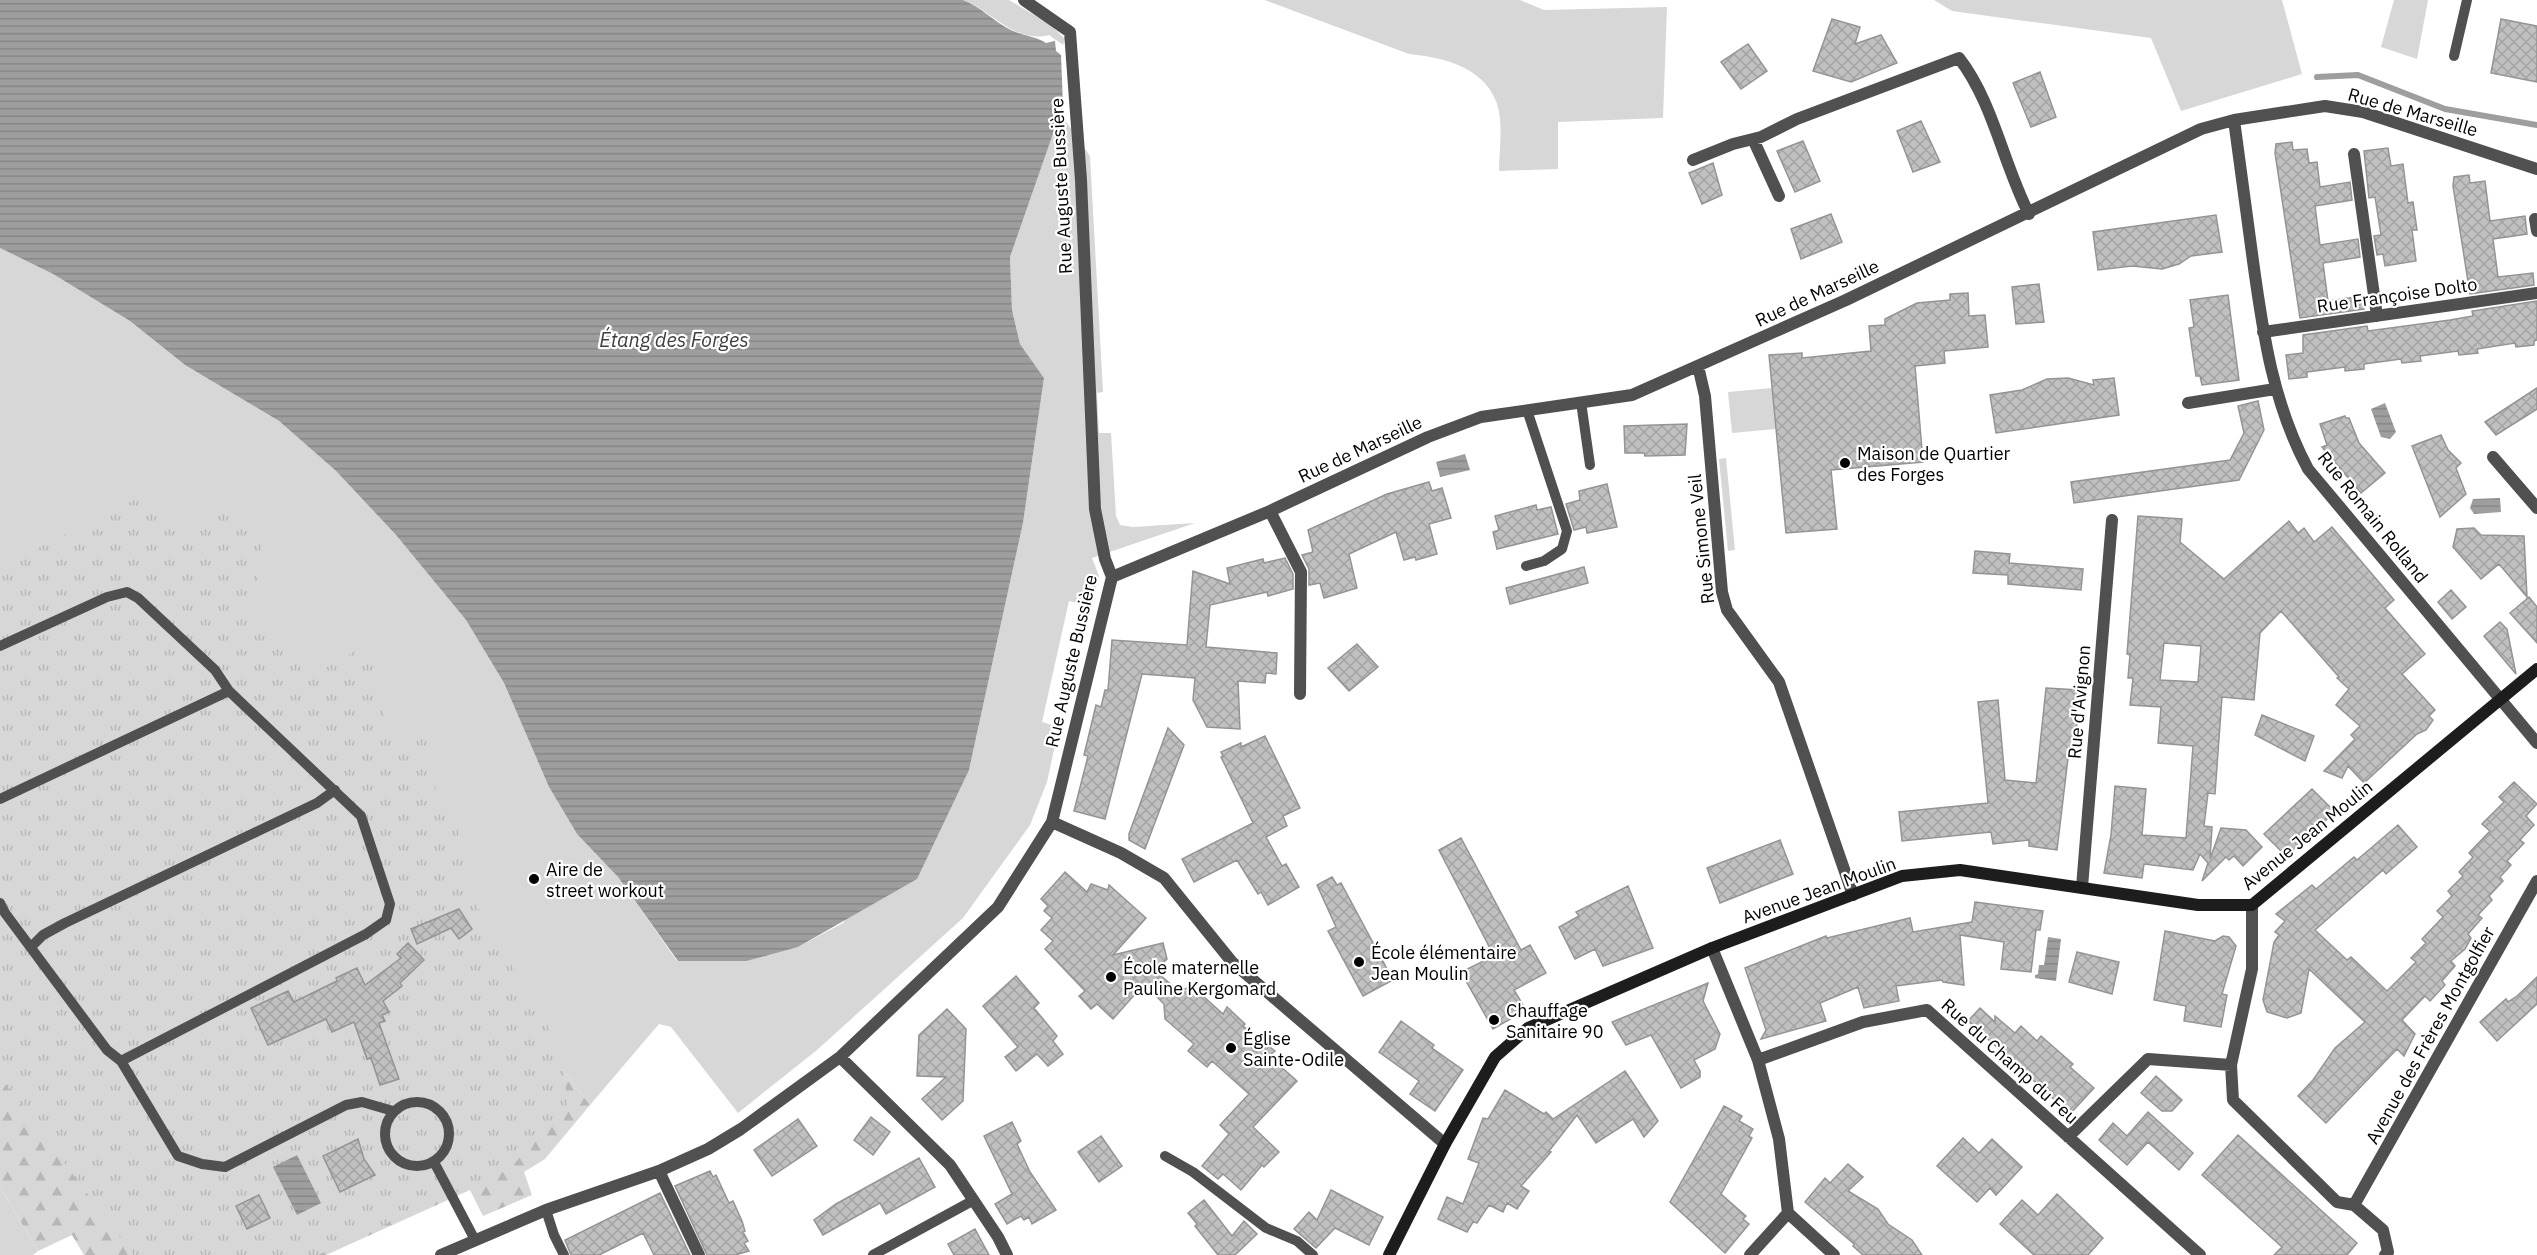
<svg xmlns="http://www.w3.org/2000/svg" width="2537" height="1255" viewBox="0 0 2537 1255" font-family="'IBM Plex Sans',sans-serif">
  <style>
    .grass { fill: #d7d7d7 }
    .forest { fill: url(#forest-firs) }
    .park { fill: url(#park-tufts) }
    .water { fill: url(#water-rules) }
    .lines { fill: none; stroke-linecap: round; stroke-linejoin: round }
    .stream { stroke: #9e9e9e; stroke-width: 6 }
    .building { fill: url(#building-cross-hatch); stroke: #949494; stroke-width: 1.5; fill-rule: evenodd }
    .lane { stroke: #505050; stroke-width: 10 }
    .street { stroke: #505050; stroke-width: 12 }
    .secondary { stroke: #1d1d1d; stroke-width: 12 }
    .poi-dot { fill: #000; stroke: #fff; stroke-width: 2 }
    .labels { text-anchor: middle; dominant-baseline: central; stroke-width: 4.5; stroke-linejoin: round; paint-order: stroke }
    .street-label { font-size: 18px; fill: #000; stroke: #fff }
    .poi-label { font-size: 18px; fill: #000; stroke: #fff; text-anchor: start }
    .water-label { font-size: 20px; font-style: italic; fill: #3f3f3f; stroke: #fff }
  </style>
  <defs>
    <pattern id="forest-firs" width="22" height="20" patternUnits="userSpaceOnUse" patternTransform="scale(1.5)"><rect width="22" height="20" fill="#d7d7d7"/><path d="M5 1l3.5 6h-7zM16 11l3.5 6h-7z" fill="#b7b7b7"/></pattern>
    <pattern id="park-tufts" width="24" height="20" patternUnits="userSpaceOnUse" patternTransform="scale(1.5)"><rect width="24" height="20" fill="#d7d7d7"/><path d="M3 7l-1-3M5 7V3M7 7l1-3M15 17l-1-3M17 17v-4M19 17l1-3" fill="none" stroke="#b7b7b7"/></pattern>
    <pattern id="water-rules" width="6" height="5" patternUnits="userSpaceOnUse" patternTransform="scale(1.5)"><rect width="6" height="5" fill="#9e9e9e"/><path d="M0 2.5h6" fill="none" stroke="#868686"/></pattern>
    <pattern id="building-cross-hatch" width="8" height="8" patternUnits="userSpaceOnUse" patternTransform="scale(1.5)"><rect width="8" height="8" fill="#c0c0c0"/><path d="M0 0l8 8M0 8l8-8" fill="none" stroke="#a3a3a3"/></pattern>
  </defs>
  <rect width="100%" height="100%" fill="#fff"/>
  <path class="grass" d="M963 0H1009L1051 25 1065 39 1063 45 1049 35C1014 44 993 11 963 0Z
    M1265 0H1520L1544 10 1667 7 1663 118 1558 122V169L1499 171C1499 149 1504 122 1496 101 1482 66 1441 57 1409 54Z
    M1934 0H2282L2302 74 2181 111 2151 38 1952 11Z
    M2394 0H2428L2417 59 2381 47Z
    M1060 113 1090 156 1103 392 1097 393 1099 433H1111L1116 516 1120 525 1133 527 1195 523 1092 558 1099 576 1090 606 1069 601 1042 722 1059 727 1047 782 1030 825 963 918 817 1050 738 1113 671 1027 659 1024 590 1105 539 1039 0 998V248L53 274 130 321 185 365 279 421 336 471 396 535 466 620 504 683 549 787 577 834 618 877 677 961H747L798 947 843 923 969 770 1023 523 1044 378 1020 344 1012 310 1010 257Z
    M1772 388 1776 429 1732 433 1728 392Z
    M1726 458 1735 550 1728 551 1719 459Z
    M0 1187 38 1251 33 1255H0Z"/>
  <path class="forest" d="M0 998 539 1039 590 1105 545 1159 524 1172 532 1195 483 1216 470 1190 326 1255H84L72 1235 38 1251 0 1187Z"/>
  <path class="park" d="M142 496 191 534 220 506 263 536 252 617 310 677 364 646 379 670 374 692 396 743 431 733 436 794 458 829 472 898 563 1052 567 1107 511 1167 318 1255H133L0 1077V567Z"/>
  <path class="water" d="M0 0H963C983 8 993 21 1011 30 1023 36 1036 36 1046 43L1055 41 1056 51 1061 55 1063 105 1010 257 1012 310 1020 344 1044 378 1023 523 969 770 917 879 798 947 747 961H678L618 877 577 834 549 787 504 683 466 620 396 535 336 471 279 421 185 365 130 321 53 274 0 248Z
    M2385 403 2396 432 2390 439 2381 437 2371 409Z
    M1465 454 1470 470 1440 477 1436 462Z
    M2500 498 2501 512 2474 514 2470 508 2473 499Z
    M2048 937 2061 939 2056 981 2035 978V975L2038 974 2039 965H2044Z
    M297 1155 321 1203 297 1215 273 1167Z"/>
  <g class="lines">
    <path class="stream" d="M2317 77 2358 75 2445 109 2537 125"/>
  </g>
  <path class="building" d="M1832 19 1860 27 1855 44 1881 35 1897 63 1851 82 1813 71Z
    M2501 19 2537 26V82L2491 73Z
    M1748 44 1767 71 1741 89 1721 62Z
    M2040 72 2056 117 2031 127 2013 83Z
    M1921 121 1940 162 1913 172 1897 131Z
    M1803 141 1820 181 1795 192 1777 151Z
    M2292 142 2293 150 2307 149 2309 163 2317 162 2320 187 2350 182 2352 200 2315 206 2320 245 2358 239 2360 257 2323 263 2328 301 2362 296 2364 309 2300 318 2275 153 2276 144Z
    M2388 148 2391 166 2403 164 2408 203 2413 202 2417 230H2412L2416 261 2385 266 2383 254 2377 255 2374 236 2381 235 2375 197 2369 198 2364 151Z
    M1713 163 1722 195 1702 204 1689 173Z
    M2469 175 2470 183 2485 181 2490 221 2525 216 2527 234 2493 239 2498 277 2533 273 2534 285 2470 294 2453 186 2454 177Z
    M1831 214 1842 242 1801 259 1791 229Z
    M2216 215 2222 252 2191 256 2179 264 2162 269 2132 266 2098 270 2093 232Z
    M2039 284 2044 322 2016 324 2012 287Z
    M1968 293 1969 316 1985 315 1988 347 1944 351 1945 363 1915 366 1923 462 1831 470 1837 529 1786 533 1769 355 1802 353V358L1871 351 1869 326 1885 325V319L1917 303 1950 300V294Z
    M2228 295 2239 380 2202 385 2200 376H2196L2189 328 2194 327 2190 300Z
    M2537 301V340L2534 341V345L2516 347 2515 343 2477 349 2478 353 2459 355 2458 351 2420 356 2421 361 2402 363 2401 359 2364 364V369L2345 371V367L2307 372V377L2289 379 2286 355 2303 353V335L2367 326 2368 331 2450 320 2473 316 2472 311Z
    M2068 378 2094 385 2093 380 2114 378 2119 415 1996 433 1990 395 2022 390 2047 379Z
    M2537 388V409L2496 435 2485 422Z
    M2258 401 2264 430 2239 480 2074 503 2071 482 2230 460 2244 433 2238 406Z
    M2345 416 2346 418H2349L2359 443 2385 473 2361 493 2322 447 2327 445 2320 424Z
    M1687 424 1685 455 1645 456 1644 453H1625L1624 426Z
    M2441 435 2448 450 2461 463 2456 468 2466 494 2440 517 2412 446Z
    M1429 482 1432 491 1442 488 1451 518 1429 524 1437 554 1416 560 1415 557 1404 560 1396 532 1349 554 1357 588 1324 598 1320 583 1309 585V569L1302 555 1313 552 1308 530 1387 494Z
    M1607 484 1617 527 1587 533 1586 527 1574 530 1566 504 1580 500 1579 491Z
    M1536 505 1537 510 1551 507 1558 534 1497 549 1493 532 1499 530 1495 516Z
    M2138 516 2182 519 2180 542 2224 579 2289 521 2298 533 2304 528 2314 542 2332 527 2394 600 2385 608 2425 654 2402 674 2435 710 2429 716 2433 720 2426 730 2417 734 2364 783 2348 766 2342 778 2324 771 2355 739 2351 735 2360 726 2336 705 2349 689 2337 678 2339 677 2281 611 2260 633 2254 700 2222 697 2215 794 2208 793 2204 826 2212 827 2210 859 2221 828 2246 830 2262 847 2243 866 2234 856 2229 860 2226 857 2202 881 2208 863 2200 854 2193 870 2144 864 2142 878 2104 873 2111 835 2115 786 2146 789 2142 835 2186 838 2193 746 2158 743 2161 707 2130 705 2133 678H2128L2130 655 2127 654ZM2164 643 2201 646 2198 682 2160 680Z
    M2474 528 2481 535 2524 536 2527 597 2499 564 2481 579 2453 547 2457 529Z
    M1975 551 2010 554 2009 563 2083 569 2081 590 2008 584V575L1973 573Z
    M1285 558 1293 574V589L1268 596 1267 592 1210 605 1206 647 1277 653 1276 674 1266 673 1265 683 1238 681 1240 729 1207 727 1193 700 1195 678 1142 674 1105 819 1074 811 1088 756 1084 755 1096 705 1101 707 1105 690H1108L1112 640 1187 645 1193 571 1230 584 1227 568 1263 559 1264 563Z
    M1584 567 1588 583 1510 604 1506 588Z
    M2451 590 2466 607 2452 619 2438 602Z
    M2529 597 2537 607V643L2510 613Z
    M2500 622 2507 629 2516 674 2484 636Z
    M1357 644 1378 667 1349 691 1328 668Z
    M2046 688 2079 690 2075 751 2069 750 2057 850 2029 846V840L1993 844 1991 832 1902 841 1899 812 1988 803 1978 702 1998 700 2005 780 2036 783Z
    M2262 715 2314 736 2305 761 2255 735Z
    M1168 728 1184 745 1145 849 1129 840V834Z
    M1265 736 1300 808 1283 816 1287 826 1266 837 1282 866 1286 864 1299 887 1268 905 1261 892 1258 894 1237 860 1194 882 1182 859 1253 823 1221 757 1223 756 1221 752 1241 743V747Z
    M2514 782 2537 804 2526 816 2534 825 2520 840 2524 843 2507 861 2511 865 2500 877 2503 881 2489 896 2492 900 2478 915 2482 918 2468 934 2471 938 2465 949 2451 961 2455 966 2442 981 2445 985 2430 1001 2425 996 2402 1020 2415 1034 2404 1056 2397 1049 2326 1123 2298 1096 2313 1080 2335 1048 2365 1022 2309 969 2301 1013 2287 1018 2267 1012 2263 1000 2274 942 2279 935 2275 932 2285 921 2276 914 2312 885 2316 889 2354 857 2357 860 2398 825 2417 847 2386 874 2383 870 2315 930 2347 960 2351 957 2387 991 2416 962 2411 958 2426 943 2422 939 2443 917 2437 911 2452 896 2448 891 2463 876 2459 872 2473 857 2469 853 2490 831 2482 824 2504 802 2499 797Z
    M2312 789 2335 812 2286 856 2264 834Z
    M1461 838 1521 950 1530 945 1546 973 1514 990 1526 1010 1493 1029 1461 972 1494 956 1439 850Z
    M1780 840 1793 874 1720 903 1707 868Z
    M1065 872 1087 892 1091 884 1108 890 1109 885 1146 918 1113 955 1163 943 1167 959 1155 971 1178 990 1193 987 1223 1014 1227 1007 1245 1024 1243 1026 1275 1051 1269 1056 1297 1081 1253 1127 1279 1152 1264 1167 1262 1165 1241 1190 1223 1174 1218 1179 1202 1166 1229 1134 1220 1125 1249 1094 1212 1061 1207 1067 1188 1051 1194 1044 1165 1019 1164 1004 1144 984 1113 1019 1097 1004 1091 1009 1079 996 1085 991 1045 949 1053 941 1041 930 1052 918 1044 911 1048 906 1041 899Z
    M1332 877 1337 885 1341 883 1393 980 1363 996 1328 931 1336 927 1317 885Z
    M1628 886 1653 948 1603 966 1595 949 1575 959 1559 927 1579 916 1576 912Z
    M1975 902 2043 911 2040 930H2036L2031 972 2001 969 2004 942 1960 935 1964 985 1943 982 1942 980 1896 986 1899 1001 1864 1008 1858 987 1820 1003 1826 1021 1761 1039 1766 1030 1745 968 1826 936 1827 938 1910 918 1913 932 1972 922Z
    M459 909 472 929 459 939 451 928 417 944 411 929Z
    M2165 931 2215 941 2223 936 2229 937 2236 946 2222 994 2227 995 2221 1027 2184 1021 2186 1006 2154 1000Z
    M408 943 424 960 400 983 402 986 383 1001 389 1012 382 1015 385 1021 379 1023 399 1079 380 1085 371 1058 367 1059 354 1022 332 1032 326 1019 268 1045 251 1008 288 991 294 1002 337 981 336 978 357 968 365 985 401 958 397 954Z
    M2077 952 2119 962 2112 994 2069 982Z
    M1016 976 1039 1003 1034 1008 1057 1036 1053 1041 1063 1054 1048 1066 1037 1054 1016 1071 1005 1057 1018 1047 983 1006Z
    M2537 977V1004L2497 1041 2480 1022 2506 999 2508 1002 2516 997Z
    M1708 983 1703 1001 1720 1034 1715 1049 1694 1060 1700 1071V1077L1681 1088 1651 1035 1626 1045 1612 1022Z
    M1980 1008 1995 1022V1016L2015 1033 2021 1026 2037 1041 2041 1036 2073 1064 2070 1067 2094 1088 2070 1114 1968 1021Z
    M947 1009 966 1029 963 1101 942 1120 922 1099 946 1077 917 1076 919 1035Z
    M1401 1021 1434 1045 1432 1048 1463 1070 1435 1111 1410 1094 1419 1081 1379 1052Z
    M1625 1071 1658 1121 1644 1137 1633 1119 1596 1143 1577 1115 1549 1151 1551 1152 1521 1186 1529 1191 1517 1209 1507 1203 1503 1212 1489 1205 1477 1223 1473 1222 1467 1232 1438 1219 1447 1197 1463 1204 1479 1163 1468 1159 1483 1118 1488 1119 1505 1090 1544 1114 1546 1112 1553 1119Z
    M2156 1076 2182 1100 2172 1111H2162L2141 1093Z
    M1724 1106 1742 1116 1739 1121 1753 1129 1749 1136 1752 1138 1721 1194 1746 1216 1743 1219 1749 1224 1725 1253 1670 1202Z
    M2148 1112 2193 1153 2179 1170 2148 1142 2127 1165 2099 1140 2113 1123 2127 1136Z
    M871 1117 890 1132 873 1155 854 1140Z
    M798 1119 817 1146 772 1176 754 1150Z
    M1012 1122 1021 1141 1017 1144 1030 1172 1056 1210 1032 1224 1029 1217 1024 1220 1021 1216 1007 1224 995 1204 1012 1194 984 1136Z
    M2238 1135 2357 1243 2347 1255H2274L2282 1247 2202 1175Z
    M1101 1136 1122 1166 1099 1182 1078 1152Z
    M1963 1138 1979 1153 1992 1139 2022 1167 1996 1195 1990 1188 1977 1202 1937 1166Z
    M358 1139 364 1159 375 1175 340 1192 323 1156Z
    M919 1158 935 1187 886 1214 880 1203 823 1235 814 1220 836 1204Z
    M1848 1164 1863 1177 1848 1191 1878 1209 1888 1224 1912 1240 1922 1255H1863L1853 1246 1854 1244 1805 1202 1825 1178 1830 1183Z
    M710 1171 713 1177 716 1175 729 1203 733 1201 742 1221 745 1231 743 1232 748 1241 744 1243 749 1251 735 1255H707L675 1186Z
    M1331 1190 1383 1217 1369 1245 1335 1228 1316 1248 1294 1229 1309 1212 1317 1220Z
    M660 1193 690 1255H654L643 1233 599 1255H571L565 1240Z
    M2057 1194 2103 1238 2088 1255H2034L2000 1224 2022 1200 2038 1215Z
    M259 1195 270 1218 247 1229 236 1206Z
    M1204 1200 1232 1236 1244 1221 1257 1234 1235 1255H1218L1195 1226 1197 1224 1188 1213Z
    M975 1229 989 1255H954L948 1244Z"/>
  <g class="lines">
    <path class="lane" d="M2454 56 2467 0
      M1581 402 1590 465
      M1526 566 1544 561 1562 549 1567 531 1527 410
      M0 646 107 597 127 592 138 598 215 670 229 691 361 816 390 904 386 920 366 934 121 1061
      M0 799 229 691
      M0 903 5 913 107 1050 121 1061 178 1156 202 1164 225 1167 346 1105 362 1102 393 1111
      M31 947 43 935 65 923 317 803 335 790
      M385 1134a32 32 0 1 1 64 0a32 32 0 1 1-64 0Z
      M1165 1156 1193 1172 1266 1228 1297 1241 1313 1255
      M434 1162 475 1240
      M546 1210 554 1235 564 1255
      M873 1255 974 1200"/>
    <path class="street" d="M2234 120C2240 167 2247 214 2253 261 2263 334 2273 404 2308 469L2537 743
      M1753 139 1779 196
      M2354 154 2377 316
      M1693 160 1733 144 1761 137 1797 119 1959 58C1993 102 2003 163 2029 214
      M2535 219 2537 231
      M2263 332 2537 293
      M1698 366 1705 396 1722 592 1727 610 1779 682 1853 895
      M2188 403 2275 389
      M2493 457 2537 508
      M1270 511 1301 572 1300 694
      M1112 577 1270 511 1428 437 1481 417 1632 395 1846 300 2201 129 2234 120 2325 106 2363 112 2537 169
      M1052 822 1121 853 1164 878 1232 962 1445 1144
      M2082 887 2112 520
      M2252 905V969L2231 1065 2233 1100 2337 1202 2354 1205 2383 1230 2388 1252 2385 1255
      M1712 948 1758 1060 1779 1139 1788 1213
      M840 1057 950 1165 998 1237 1007 1255
      M1758 1060 1863 1022 1927 1010 2200 1255
      M2068 1137 2148 1059 2231 1065
      M659 1171 699 1255
      M2354 1205 2537 881
      M1788 1213 1834 1255
      M441 1255 546 1210 659 1171 708 1149 741 1129 840 1057 998 907 1052 822 1112 577 1105 559 1095 509 1081 180 1070 32 1024 0
      M1750 1255 1788 1213"/>
    <path class="secondary" d="M1389 1255 1445 1144 1495 1057 1528 1028 1712 948 1902 876 1960 870 2198 905H2252L2537 669"/>
  </g>
  <g class="poi-dot">
    <circle cx="1845" cy="463" r="6"/>
    <circle cx="534" cy="879" r="6"/>
    <circle cx="1359" cy="962" r="6"/>
    <circle cx="1111" cy="977" r="6"/>
    <circle cx="1494" cy="1020" r="6"/>
    <circle cx="1231" cy="1048" r="6"/>
  </g>
  <g class="labels">
    <g class="street-label">
      <text transform="translate(2413 112) rotate(16)">Rue de Marseille</text>
      <text transform="translate(1061 186) rotate(-93)">Rue Auguste Bussière</text>
      <text transform="translate(1817 293) rotate(-25)">Rue de Marseille</text>
      <text transform="translate(2397 295) rotate(-8)">Rue Françoise Dolto</text>
      <text transform="translate(1360 449) rotate(-25)">Rue de Marseille</text>
      <text transform="translate(2373 517) rotate(51)">Rue Romain Rolland</text>
      <text transform="translate(1701 539) rotate(-96)">Rue Simone Veil</text>
      <text transform="translate(1071 661) rotate(-77)">Rue Auguste Bussière</text>
      <text transform="translate(2079 702) rotate(-85)">Rue d'Avignon</text>
      <text transform="translate(2307 835) rotate(-39)">Avenue Jean Moulin</text>
      <text transform="translate(1819 890) rotate(-20)">Avenue Jean Moulin</text>
      <text transform="translate(2430 1035) rotate(-61)">Avenue des Frères Montgolfier</text>
      <text transform="translate(2010 1061) rotate(42)">Rue du Champ du Feu</text>
    </g>
    <g class="poi-label">
      <text x="1857" y="453">Maison de Quartier<tspan x="1857" dy="21">des Forges</tspan></text>
      <text x="546" y="869">Aire de<tspan x="546" dy="21">street workout</tspan></text>
      <text x="1371" y="952">École élémentaire<tspan x="1371" dy="21">Jean Moulin</tspan></text>
      <text x="1123" y="967">École maternelle<tspan x="1123" dy="21">Pauline Kergomard</tspan></text>
      <text x="1506" y="1010">Chauffage<tspan x="1506" dy="21">Sanitaire 90</tspan></text>
      <text x="1243" y="1038">Église<tspan x="1243" dy="21">Sainte-Odile</tspan></text>
    </g>
    <g class="water-label">
      <text x="674" y="339">Étang des Forges</text>
    </g>
  </g>
</svg>
